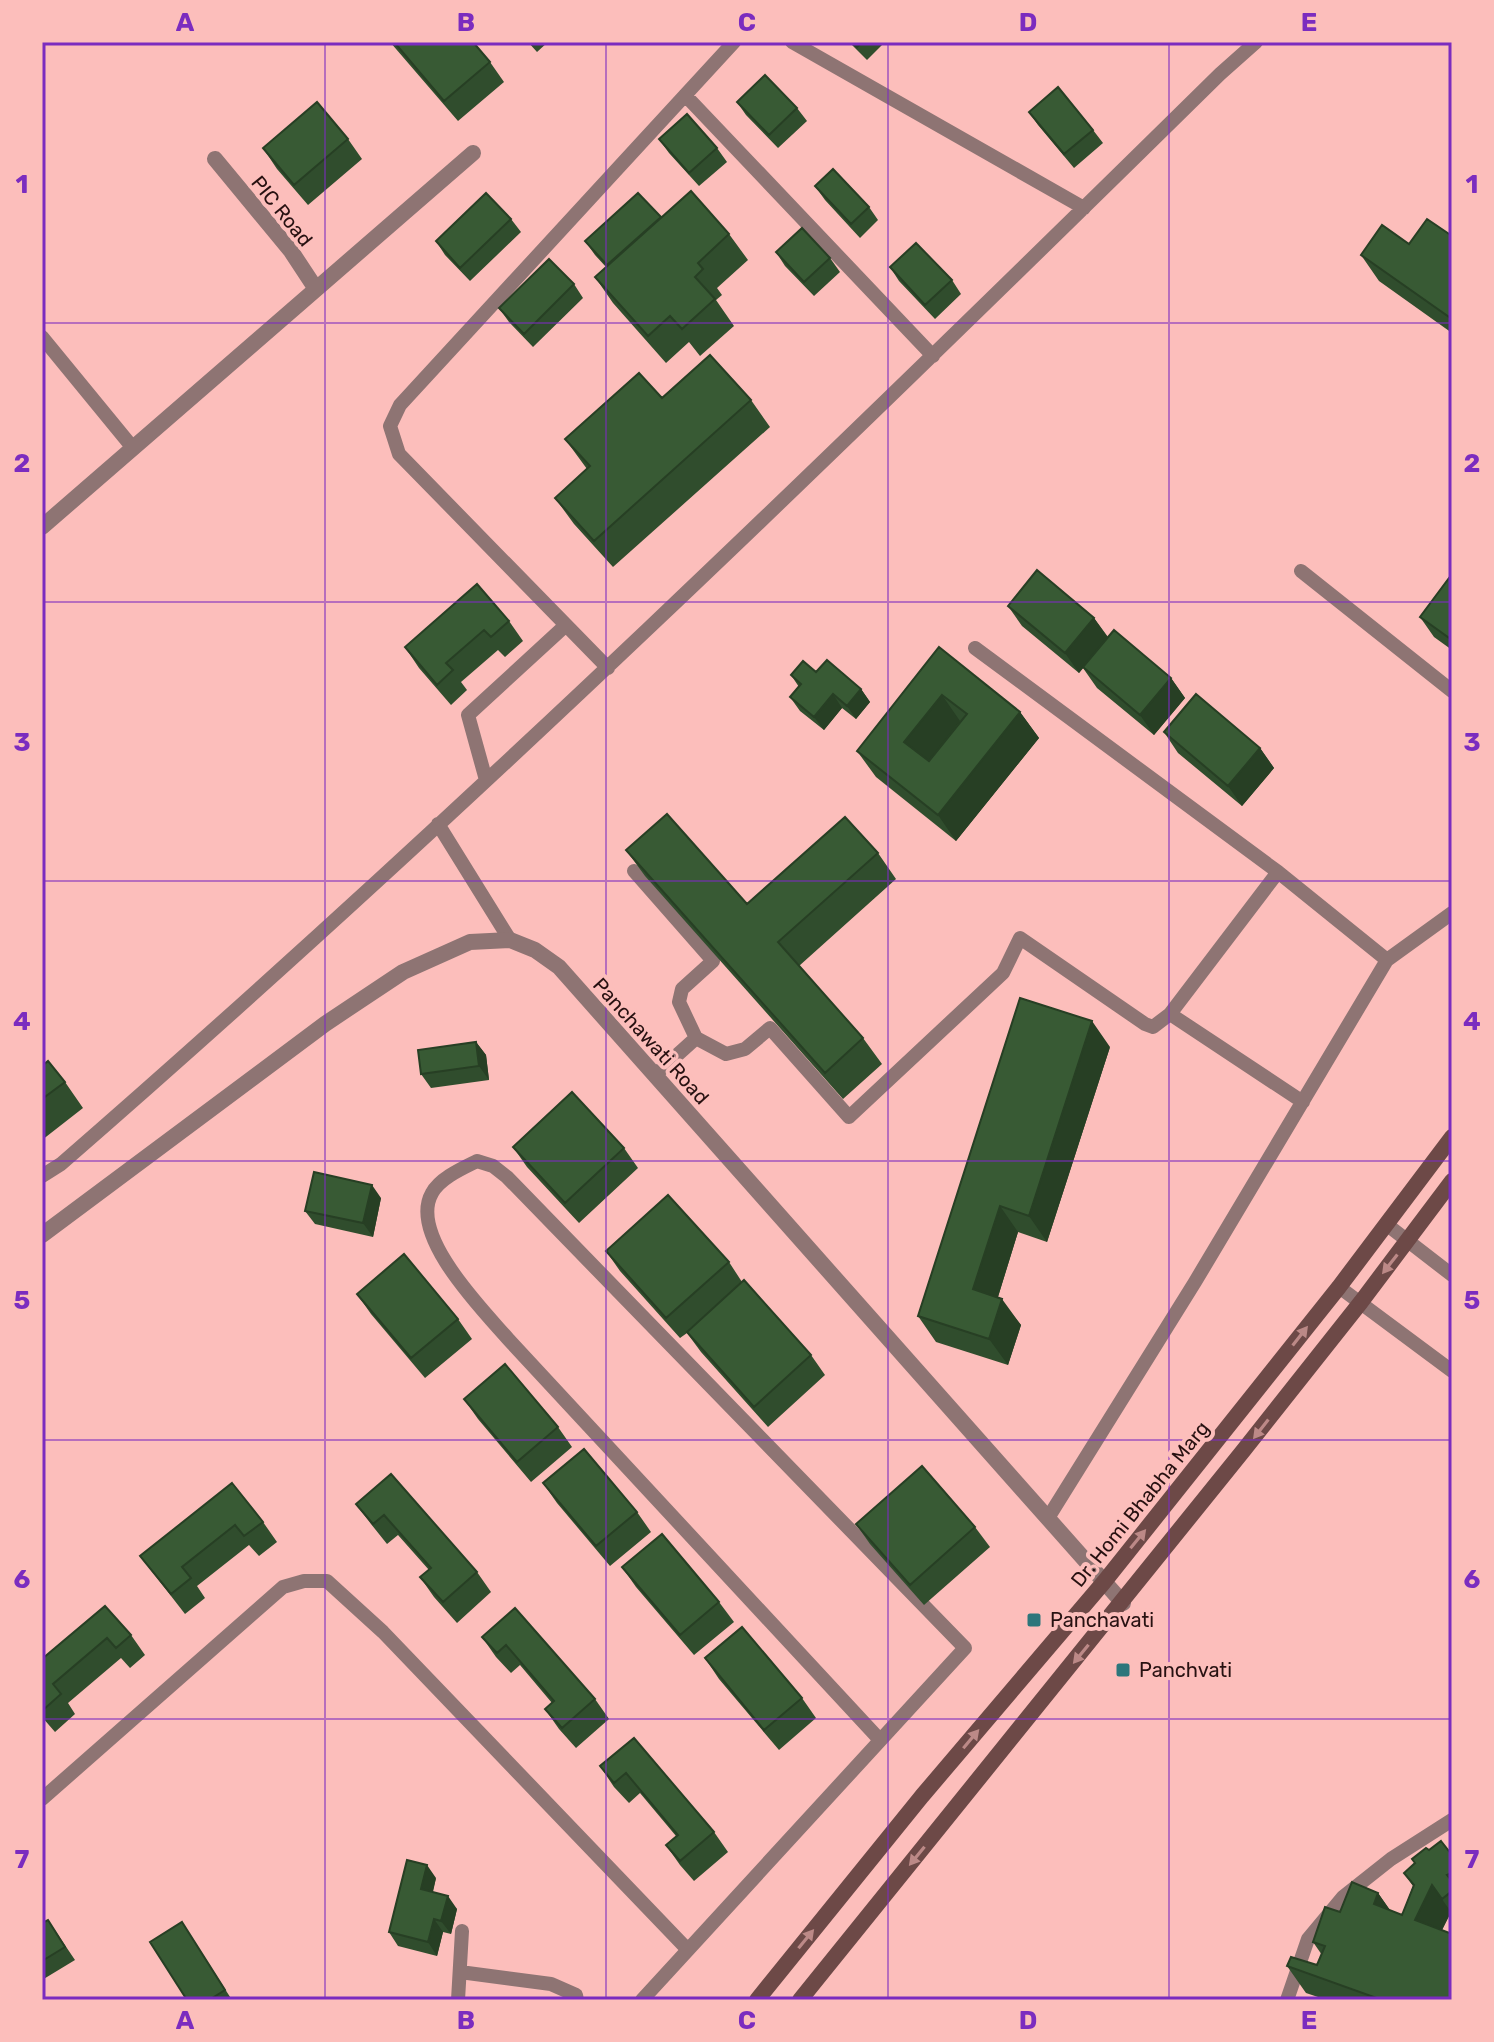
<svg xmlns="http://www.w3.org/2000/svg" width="1494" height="2042" viewBox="0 0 1494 2042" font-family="Rubik,sans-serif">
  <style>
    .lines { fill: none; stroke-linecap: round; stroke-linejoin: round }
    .lane { stroke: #8e7473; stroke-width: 14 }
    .street { stroke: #8e7473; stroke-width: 16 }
    .secondary { stroke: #6d4947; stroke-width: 16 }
    .wall { fill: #304d2d }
    .shaded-wall { fill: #273f24 }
    .building { fill: #385a34; stroke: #273f24; stroke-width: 2; fill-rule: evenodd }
    .oneway { fill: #bc8987 }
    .grid { fill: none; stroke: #7b2cbf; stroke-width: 2; stroke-opacity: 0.55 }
    .poi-dot { fill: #2d767b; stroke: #fcbebb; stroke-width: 3 }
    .labels { text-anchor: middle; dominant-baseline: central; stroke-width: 8; stroke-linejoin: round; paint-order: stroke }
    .street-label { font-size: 20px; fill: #271111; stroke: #fcbebb }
    .poi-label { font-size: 20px; fill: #271111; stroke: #fcbebb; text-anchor: start }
    .neatline { fill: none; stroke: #7b2cbf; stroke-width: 3 }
    .grid-label { font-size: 26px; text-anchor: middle; font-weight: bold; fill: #7b2cbf }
  </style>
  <rect width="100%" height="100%" fill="#fcbebb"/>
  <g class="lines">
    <path class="lane" d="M792 42 1084 208
      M685 95 933 356
      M42 337 133 448
      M1301 571 1452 691
      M975 648 1278 872 1387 960 1195 1282 1048 1518
      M608 668 399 454 390 426 400 405 734 42
      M486 780 468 715 566 625
      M438 824 510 940
      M634 871 713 961 682 989 679 1002 696 1038 726 1054 745 1049 770 1028 849 1117 1003 973 1020 938 1145 1024 1153 1027 1170 1014
      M1278 872 1170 1014 1303 1102
      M1387 960 1452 913
      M655 1075 696 1038
      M42 1176 61 1164C461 816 842 446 1220 74L1256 42
      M1386 1224 1452 1275
      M1339 1287 1452 1371
      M42 1799 283 1587 304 1581H327L383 1632 688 1950
      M460 1972 551 1984 576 1995 577 2000
      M458 2000 462 1931
      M642 2000 965 1648 507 1177 493 1166 477 1161C463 1168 440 1178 432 1193 408 1235 483 1310 509 1340L880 1740
      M1287 2000 1308 1939 1343 1897 1391 1859 1452 1820"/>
    <path class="street" d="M215 159 291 251 316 289
      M42 527 473 153
      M42 1235 325 1024 403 972 470 942 510 940 535 950 559 967 1123 1603"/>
    <path class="secondary" d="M757 2000 922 1796 1104 1582 1339 1287 1452 1137
      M800 2000 1243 1451 1361 1302 1452 1181"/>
  </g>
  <path class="wall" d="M390 42H473L490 62 504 82 458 121Z
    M528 42H548L537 52Z
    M849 42H885L867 60Z
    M737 102 797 108 807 121 778 148 746 115Z
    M1029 112 1093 130 1103 143 1074 168 1038 125Z
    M348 139 362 159 308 205 277 169 263 148Z
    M659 139 717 148 727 162 699 186 669 153Z
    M815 186 869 207 878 220 860 238 825 200Z
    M661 217 729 234 748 260 717 288 722 295 716 300 734 326 700 356 689 342 666 363 613 303 595 277 606 267 595 255 585 241Z
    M511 219 521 232 470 281 445 255 436 241Z
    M1452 236V333L1379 281 1361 255Z
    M776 252 830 258 840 272 814 296 785 266Z
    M890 267 952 280 961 294 935 319 899 281Z
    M574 284 583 298 533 347 509 322 499 308Z
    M662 398 751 400 770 427 613 567 574 524 555 498 587 469 565 439Z
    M1452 574V650L1434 637 1420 617Z
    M1008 606 1094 618 1108 637 1171 678 1185 698 1154 735 1097 688 1083 668 1079 673 1022 626Z
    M509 621 523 641 505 657 498 650 461 682 467 690 451 705 419 668 405 647Z
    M939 647 1020 712 1039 738 956 841 876 777 857 751Z
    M816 672 861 689 870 702 856 719 842 708 824 730 800 711 790 697 799 687 791 675Z
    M1164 732 1260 748 1274 768 1242 806 1178 753Z
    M626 850 747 904 878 853 896 879 799 966 863 1038 882 1064 843 1099 645 876Z
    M476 1042 486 1055 489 1080 431 1088 421 1074Z
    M1110 1047 1047 1242 1018 1232 998 1297 1021 1325 1008 1365 936 1342 918 1316Z
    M42 1066 65 1082 83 1108 42 1140Z
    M513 1147 624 1148 638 1168 579 1223 527 1167Z
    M381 1198 373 1237 315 1224 305 1211Z
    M606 1251 729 1262 742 1282 811 1355 825 1375 768 1427 701 1352 687 1333 680 1338 620 1271Z
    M357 1294 458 1319 472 1339 425 1378 371 1314Z
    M464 1399 558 1427 572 1447 531 1482 478 1419Z
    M391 1474 477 1572 491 1592 457 1623 434 1597 420 1577 429 1570 398 1535 387 1544 371 1524 356 1504Z
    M232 1483 263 1522 277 1542 259 1556 249 1545 197 1586 205 1598 185 1614 140 1556Z
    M543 1483 637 1512 651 1532 610 1566 557 1503Z
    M856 1524 975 1527 990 1547 924 1605 870 1544Z
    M622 1567 719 1602 734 1622 694 1655 636 1587Z
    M105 1606 131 1635 145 1655 130 1668 121 1658 68 1703 75 1714 55 1732 42 1717V1659Z
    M515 1608 595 1699 609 1719 576 1748 559 1729 545 1709 552 1703 520 1665 511 1673 496 1657 482 1637Z
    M705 1658 802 1698 816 1718 779 1750 719 1679Z
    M634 1738 714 1832 728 1852 694 1881 680 1865 666 1845 676 1836 640 1793 629 1803 614 1787 600 1766Z
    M1429 1850 1452 1855V1913L1451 1912 1442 1930 1452 2000H1327L1306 1993 1287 1966 1317 1965 1322 1955 1313 1942 1340 1912 1378 1893 1390 1910 1402 1915 1413 1886 1404 1873Z
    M436 1878 433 1892 457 1909 451 1934 443 1932 437 1956 398 1946 389 1932Z
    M48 1920 75 1960 42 1980V1923Z
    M191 1936 232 2000H187Z"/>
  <path class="shaded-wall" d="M1094 618 1108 638 1079 673 1065 653Z
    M1171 678 1185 698 1154 735 1140 715Z
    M861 689 870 702 856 719 847 706Z
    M833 694 842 708 824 730 814 717Z
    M942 695 960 721 923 768 904 742Z
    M1020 712 1039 738 956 841 938 815Z
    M1260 748 1274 768 1242 806 1228 786Z
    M1092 1021 1110 1047 1047 1242 1029 1216Z
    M476 1042 486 1055 489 1080 479 1066Z
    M372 1185 381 1198 373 1237 363 1223Z
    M1000 1206 1018 1232 992 1316 973 1289Z
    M1002 1299 1021 1325 1008 1365 989 1339Z
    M427 1865 436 1878 430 1902 421 1889Z
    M1432 1885 1451 1912 1434 1946 1415 1920Z
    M1378 1893 1396 1919 1374 1904Z
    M448 1896 457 1909 451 1934 441 1921Z
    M434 1919 443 1932 437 1956 428 1942Z"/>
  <path class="building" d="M394 42H473L490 62 444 101Z
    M852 42H862L857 47Z
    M765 75 797 108 769 135 737 102Z
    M1058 87 1093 130 1064 154 1029 112Z
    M317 102 348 139 294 185 263 148Z
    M687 114 717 148 689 173 659 139Z
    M833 169 869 207 851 224 815 186Z
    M691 191 729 234 698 263 703 269 695 277 715 299 682 329 670 316 648 336 595 277Z
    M486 193 511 219 460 268 436 241Z
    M638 193 661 217 607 265 585 241Z
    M1427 219 1452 236V319L1361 255 1382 225 1409 244Z
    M802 228 830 258 804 282 776 252Z
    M916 243 952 280 925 305 890 267Z
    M549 259 574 284 524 334 499 308Z
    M710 355 751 400 594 541 555 498 590 466 565 439 639 373 662 398Z
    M1037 570 1094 618 1065 653 1008 606Z
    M1452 574V640L1420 617Z
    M477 584 509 621 491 637 484 630 446 663 453 670 437 685 405 647Z
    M1114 630 1171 678 1140 715 1083 667Z
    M939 647 1020 712 938 815 857 751ZM942 695 967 714 929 761 904 742Z
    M827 660 861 689 847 706 833 694 814 717 790 697 801 684 791 675 803 661 816 672Z
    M1196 694 1260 748 1228 786 1164 732Z
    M667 814 747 904 845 817 878 853 778 942 863 1038 825 1073 626 850Z
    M1020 998 1092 1021 1029 1216 1000 1206 973 1289 1002 1299 989 1339 918 1316Z
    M476 1042 479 1066 421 1074 418 1050Z
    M48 1061 65 1082 42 1099V1066Z
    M572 1092 624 1148 565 1203 513 1147Z
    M314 1172 372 1185 363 1223 305 1211Z
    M668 1195 729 1262 666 1318 606 1251Z
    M404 1254 458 1319 411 1358 357 1294Z
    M744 1280 811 1355 754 1407 687 1332Z
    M505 1364 558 1427 517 1462 464 1399Z
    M584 1449 637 1512 596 1546 543 1483Z
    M922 1466 975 1527 910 1585 856 1524Z
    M391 1474 477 1572 443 1602 420 1577 431 1568 384 1515 373 1524 356 1504Z
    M232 1483 263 1522 244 1536 235 1525 182 1567 191 1578 171 1594 140 1556Z
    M662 1534 719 1602 680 1635 622 1567Z
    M105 1606 131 1635 116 1648 107 1638 53 1684 61 1694 42 1711V1659Z
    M515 1608 595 1699 562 1728 545 1709 554 1701 506 1645 497 1653 482 1637Z
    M742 1627 802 1698 764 1730 705 1658Z
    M634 1738 714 1832 680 1861 666 1845 678 1835 626 1773 614 1783 600 1766Z
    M1441 1841 1452 1855V1873L1447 1875 1452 1881V1891L1442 1899 1432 1885 1415 1920 1452 1934V2000H1382L1287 1966 1291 1957 1317 1965 1325 1946 1313 1942 1325 1907 1340 1912 1352 1882 1378 1893 1374 1904 1402 1915 1414 1885 1404 1873 1415 1863 1412 1859 1426 1848 1429 1850Z
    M407 1860 427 1865 421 1889 448 1896 441 1921 434 1919 428 1942 389 1932Z
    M48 1920 65 1947 42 1961V1923Z
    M182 1922 225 1990 209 2000H187L150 1942Z"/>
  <defs><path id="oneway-solid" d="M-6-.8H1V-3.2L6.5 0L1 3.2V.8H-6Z" transform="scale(2)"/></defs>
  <g class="oneway">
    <use href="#oneway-solid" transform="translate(1390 1264) rotate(128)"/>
    <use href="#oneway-solid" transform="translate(1300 1336) rotate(-52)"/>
    <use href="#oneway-solid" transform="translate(1261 1429) rotate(128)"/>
    <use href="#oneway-solid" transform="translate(1138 1539) rotate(-51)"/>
    <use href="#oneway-solid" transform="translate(1081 1654) rotate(129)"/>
    <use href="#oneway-solid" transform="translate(971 1739) rotate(-50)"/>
    <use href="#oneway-solid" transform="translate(917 1856) rotate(129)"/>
    <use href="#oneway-solid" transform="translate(806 1939) rotate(-51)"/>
  </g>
  <path class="grid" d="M325 42V2000M606 42V2000M888 42V2000M1169 42V2000M42 323H1452M42 602H1452M42 881H1452M42 1161H1452M42 1440H1452M42 1719H1452"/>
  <g class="poi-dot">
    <rect x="1026" y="1612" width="16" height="16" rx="4"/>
    <rect x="1115" y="1662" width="16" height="16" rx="4"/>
  </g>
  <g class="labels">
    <g class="street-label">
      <text transform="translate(282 211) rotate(51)">PIC Road</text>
      <text transform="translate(651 1041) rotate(48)">Panchawati Road</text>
      <text transform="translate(1140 1504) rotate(-51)">Dr. Homi Bhabha Marg</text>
    </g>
    <g class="poi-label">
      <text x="1050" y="1620">Panchavati</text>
      <text x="1139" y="1670">Panchvati</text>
    </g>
  </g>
  <rect width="1494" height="2042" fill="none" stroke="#fcbebb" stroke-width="88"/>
  <rect x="44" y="44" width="1406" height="1954" class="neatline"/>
  <g class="grid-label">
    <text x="185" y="31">A</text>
    <text x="466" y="31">B</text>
    <text x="747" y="31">C</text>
    <text x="1028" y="31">D</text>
    <text x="1309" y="31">E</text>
    <text x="22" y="193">1</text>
    <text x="1472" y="193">1</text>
    <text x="22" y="472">2</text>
    <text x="1472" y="472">2</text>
    <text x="22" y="751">3</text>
    <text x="1472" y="751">3</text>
    <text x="22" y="1030">4</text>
    <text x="1472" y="1030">4</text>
    <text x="22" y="1309">5</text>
    <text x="1472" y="1309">5</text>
    <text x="22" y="1588">6</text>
    <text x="1472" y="1588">6</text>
    <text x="22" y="1868">7</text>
    <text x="1472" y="1868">7</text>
    <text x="185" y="2029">A</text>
    <text x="466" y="2029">B</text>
    <text x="747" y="2029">C</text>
    <text x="1028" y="2029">D</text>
    <text x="1309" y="2029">E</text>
  </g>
</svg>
